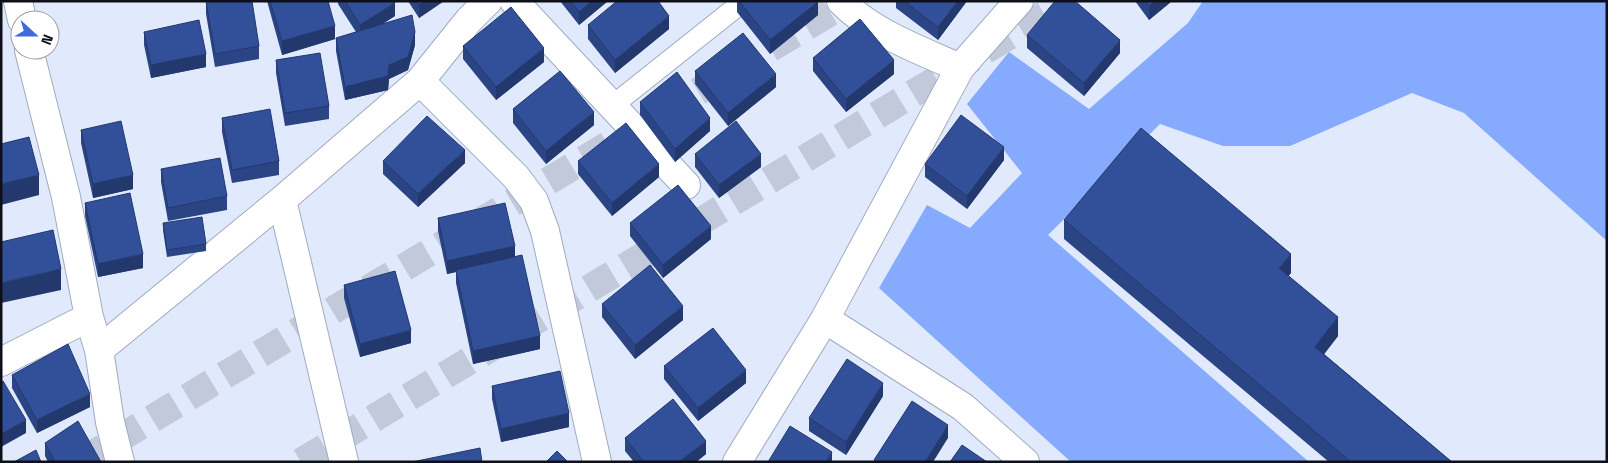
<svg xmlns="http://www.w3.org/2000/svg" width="1608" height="463" viewBox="0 0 1608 463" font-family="'Space Grotesk',sans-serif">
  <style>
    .forest { fill: #86aafd }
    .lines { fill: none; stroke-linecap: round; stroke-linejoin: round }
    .highway-tunnel { stroke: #c1c9da; stroke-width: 28; stroke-dasharray: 28 14; stroke-linecap: butt }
    .lane-casing { stroke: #a0aac0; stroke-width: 22 }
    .street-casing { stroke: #a0aac0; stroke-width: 30 }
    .lane { stroke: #fff; stroke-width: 20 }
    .street { stroke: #fff; stroke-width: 28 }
    .wall { fill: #2b4584 }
    .shaded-wall { fill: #23386c }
    .building { fill: #32509a; stroke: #23386c }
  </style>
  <rect width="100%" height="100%" fill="#e1eafc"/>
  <path class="forest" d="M1203 1H1607V241L1464 113 1412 93 1290 146H1223L1160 124 1048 235 1309 462H1071L879 288 927 205 970 228 1022 173 967 104 1009 52 1089 109 1188 23Z"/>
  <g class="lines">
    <path class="highway-tunnel" d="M662 113 849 1
      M80 462 610 144
      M301 462 1067 1"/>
    <g class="lane-casing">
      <path id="lane" d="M612 106 744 1"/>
    </g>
    <g class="street-casing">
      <path id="street" d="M18 1 22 20
        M514 1 686 185
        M841 1C872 33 920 50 960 68
        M29 50 66 197 89 317 99 350 110 422 120 462
        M420 81 516 177 534 201 545 231 597 462
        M282 200 344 462
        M825 319 963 407 1025 462
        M99 350 282 200 420 81 469 20 488 1
        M1 362 89 317
        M737 462 825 319 960 68 1019 1"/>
    </g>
    <use href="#lane" class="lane"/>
    <use href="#street" class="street"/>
  </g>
  <path class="wall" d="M206 1 259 46V59L215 67 206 14Z
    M267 1H328L335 39 282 55Z
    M338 1H394L395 16 384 23 415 45 408 70 389 79 388 90 345 100 336 51V38L356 32 338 4Z
    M408 1H444L419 18Z
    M560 1H608L579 25Z
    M737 1H818V15L770 54 737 12Z
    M896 1H967L938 40 896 8Z
    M1135 1H1172L1149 20Z
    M588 25 669 29 615 73 588 39Z
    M144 32 206 67 151 78 144 45Z
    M1027 35 1120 53 1084 96 1027 48Z
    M463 46 544 62 496 100 463 59Z
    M813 58 894 74 846 112 813 71Z
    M276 60 329 106V119L285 126 276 73Z
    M695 71 776 87 728 126 695 84Z
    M640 102 710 131 675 162 640 115Z
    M513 109 594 125 546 164 513 123Z
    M222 118 279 161V175L232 183 222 132Z
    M81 130 133 189 93 198 81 143Z
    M695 154 761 167 719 198 695 167Z
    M1004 160 967 209 925 177V164Z
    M383 161 465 163 418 207 383 174Z
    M578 161 659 177 612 216 578 174Z
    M161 169 227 196V210L168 221 161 182Z
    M85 203 143 268 98 277 85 216Z
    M438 218 515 256 540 349 473 364 456 283V272L447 274 438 231Z
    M1064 220 1291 273 1288 276 1338 336 1324 354 1452 462H1329L1064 239Z
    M163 223 206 244V251L167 257 163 230Z
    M630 223 711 239 663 278 630 236Z
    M344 285 411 343 360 357 344 298Z
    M602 304 683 320 635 359 602 317Z
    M664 366 746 383 698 421 664 379Z
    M12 375 90 407 37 433 12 388Z
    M492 386 569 427 501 442 492 399Z
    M883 396 846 455 809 431V418Z
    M625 438 706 454 696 462H634L625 451Z
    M45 443 101 462H48L45 456Z"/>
  <path class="shaded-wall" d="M424 1H444L419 18V5Z
    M592 1H608L579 25V12Z
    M958 1H967L938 40V27Z
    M1156 1H1172L1149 20V6Z
    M818 2V15L770 54V40Z
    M395 3V16L360 38V25Z
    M669 16V29L615 73V60Z
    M335 26V39L282 55V41Z
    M415 32V45L408 70 389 79 388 90 345 100V87Z
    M1120 40V53L1084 96V83Z
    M544 48V62L496 100V87Z
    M206 54V67L151 78V65Z
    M894 60V74L846 112V99Z
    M776 74V87L728 126V113Z
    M594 112V125L546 164V151Z
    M710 118V131L675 162V149Z
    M1004 147V160L967 209V196Z
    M465 150V163L418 207V194Z
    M761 154V167L719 198V185Z
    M659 164V177L612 216V203Z
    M39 175V195L1 205V184Z
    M133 175V189L93 198V184Z
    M711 226V239L663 278V265Z
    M515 246V259L447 274V261Z
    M143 254V268L98 277V264Z
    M1291 254V273L1279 287V268Z
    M61 269V290L1 303V283Z
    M683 306V320L635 359V345Z
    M1338 317V336L1315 366V347Z
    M411 330V343L360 357V344Z
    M540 336V349L473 364V351Z
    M746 370V383L698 421V408Z
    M883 383V396L846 455V442Z
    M90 394V407L37 433V420Z
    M569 413V427L501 442V429Z
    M26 420V433L1 447V434Z
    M948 425V438L933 462H925Z
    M706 441V454L696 462H679Z
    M832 452V462H826Z"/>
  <path class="building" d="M206 1H252L259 46 215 54Z
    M270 1H328L335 26 282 41Z
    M345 1H394L395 3 360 25Z
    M417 1H424L419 5Z
    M571 1H592L579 12Z
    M617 1H658L669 16 615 60 588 25Z
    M739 1H818V2L770 40Z
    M904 1H958L938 27Z
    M1055 1H1075L1120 40 1084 83 1027 35Z
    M1145 1H1156L1149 6Z
    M511 7 544 48 496 87 463 46Z
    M412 15 415 32 408 57 389 65 388 76 345 87 336 38Z
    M860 19 894 60 846 99 813 58Z
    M199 20 206 54 151 65 144 32Z
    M743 33 776 74 728 113 695 71Z
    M320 53 329 106 285 113 276 60Z
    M560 71 594 112 546 151 513 109Z
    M677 72 710 118 675 149 640 102Z
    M270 109 279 161 232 170 222 118Z
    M961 115 1004 147 967 196 925 164Z
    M427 116 465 150 418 194 383 161Z
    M121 121 133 175 93 184 81 130Z
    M736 121 761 154 719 185 695 154Z
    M626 123 659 164 612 203 578 161Z
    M1141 128 1291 254 1279 268 1338 317 1315 347 1452 462H1351L1064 220Z
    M29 137 39 175 1 184V144Z
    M220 158 227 196 168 208 161 169Z
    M678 185 711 226 663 265 630 223Z
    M130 193 143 254 98 264 85 203Z
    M505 203 515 246 447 261 438 218Z
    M202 217 206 244 167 250 163 223Z
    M53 230 61 269 1 283V242Z
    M522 255 540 336 473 351 456 270Z
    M650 265 683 306 635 345 602 304Z
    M395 271 411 330 360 344 344 285Z
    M713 328 746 370 698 408 664 366Z
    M68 344 90 394 37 420 12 375Z
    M847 359 883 383 846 442 809 418Z
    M560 371 569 413 501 429 492 386Z
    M3 381 26 420 1 434V382Z
    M673 399 706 441 679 462H644L625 438Z
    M912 401 948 425 925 462H877L874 460Z
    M78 421 101 462H55L45 443Z
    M790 426 832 452 826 462H768Z
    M962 445 987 462H950Z
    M480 448 482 462H412Z
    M36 450 41 462H14Z
    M557 451 568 462H546Z"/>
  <rect width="1608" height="463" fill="none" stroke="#0d1018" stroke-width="5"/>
  <g transform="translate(35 35) rotate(111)"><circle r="24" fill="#ffffff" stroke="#9e9fa3"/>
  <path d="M0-4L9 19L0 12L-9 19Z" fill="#3f6adb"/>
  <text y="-8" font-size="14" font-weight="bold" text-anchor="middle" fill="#0d1018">N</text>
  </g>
</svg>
